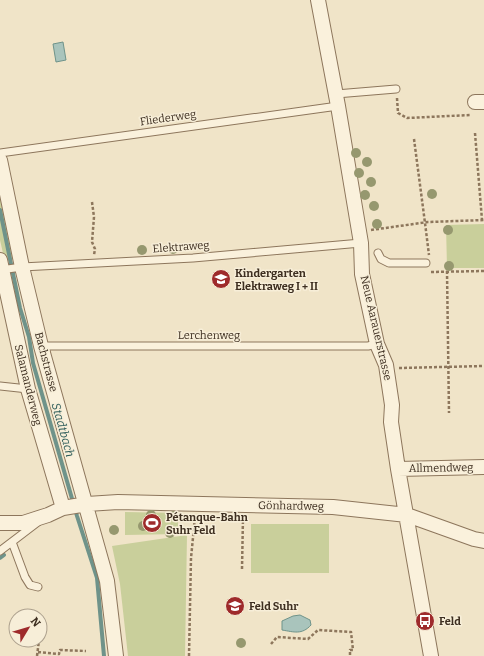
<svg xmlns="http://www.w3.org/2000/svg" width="484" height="656" viewBox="0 0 484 656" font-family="Bitter,serif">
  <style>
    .green { fill: #c9cf9b }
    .water { fill: #a9c4bc; stroke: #6f938a }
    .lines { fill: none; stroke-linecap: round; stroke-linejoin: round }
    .stream { stroke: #6f938a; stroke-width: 4 }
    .lane-casing { stroke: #8d765c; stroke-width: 9 }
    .street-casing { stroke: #8d765c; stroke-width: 16 }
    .path { stroke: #8d765c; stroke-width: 2.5; stroke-dasharray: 3 2; stroke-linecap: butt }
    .lane { stroke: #faf1dc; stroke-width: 7 }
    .street { stroke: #faf1dc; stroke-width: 14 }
    .tree { fill: #96986f }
    .labels { text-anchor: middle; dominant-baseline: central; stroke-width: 3; stroke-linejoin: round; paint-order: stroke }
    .street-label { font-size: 11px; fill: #3d2e20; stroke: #f7eed8 }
    .poi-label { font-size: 11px; font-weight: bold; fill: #3d2e20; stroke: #f7eed8; text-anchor: start }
    .water-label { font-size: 12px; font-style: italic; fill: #2f5d5a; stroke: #f7eed8 }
  </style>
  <rect width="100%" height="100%" fill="#f0e4c8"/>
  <path class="green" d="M0 187 17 258 5 262 0 240Z
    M484 224V268H447L446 225Z
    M125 512 178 513V534L125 535Z
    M251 524H329V573H251Z
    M187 535 185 656H128L120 584 112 546Z"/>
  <path class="water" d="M63 42 66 60 56 62 53 44Z
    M300 615 310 620 311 625C302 635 294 632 282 630V621L293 616Z"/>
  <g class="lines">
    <path class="stream" d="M0 210 20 308 29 337 33 363 77 516 97 578 104 656
      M0 558 4 555"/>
    <g class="lane-casing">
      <path id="lane" d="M336 94 396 89
        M0 153 338 106
        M378 253 381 259 389 263H426
        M0 270 22 267 193 258 361 243
        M41 346H368L377 344
        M0 386 28 389
        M12 542 25 577 30 585 38 587
        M0 551 38 522"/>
    </g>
    <g class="street-casing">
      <path id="street" d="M318 0 338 106 361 243 362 274 377 344 386 365 392 405 391 422 398 469 431 656
        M475 102H484
        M0 160 22 267 41 346 107 581 116 656
        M0 260 28 389 63 508
        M398 469 484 467
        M0 523H23L48 515 63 508 87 504 118 502 333 507 407 515 474 539 484 541"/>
    </g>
    <path class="path" d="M397 98 398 113 407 118 470 115
      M475 133 482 220
      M414 139 425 223 429 255
      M92 202 94 217 92 242 95 249 94 255
      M371 230 428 222 484 220
      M447 271 449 413
      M431 272 484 271
      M399 368 484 366
      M242 569 243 517
      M271 644 277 637 308 639 318 630 351 632 353 650H350V656
      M38 652 59 654 60 650 86 651
      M37 656 39 640
      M189 656 191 558 195 517"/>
    <use href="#lane" class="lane"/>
    <use href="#street" class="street"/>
  </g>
  <g class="tree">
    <circle cx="356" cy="153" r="5"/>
    <circle cx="367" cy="162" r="5"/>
    <circle cx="359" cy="173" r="5"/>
    <circle cx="371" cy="182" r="5"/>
    <circle cx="432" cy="194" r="5"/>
    <circle cx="365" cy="195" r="5"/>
    <circle cx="374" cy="206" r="5"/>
    <circle cx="377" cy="224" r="5"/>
    <circle cx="448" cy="230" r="5"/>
    <circle cx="173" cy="249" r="5"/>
    <circle cx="142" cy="250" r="5"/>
    <circle cx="449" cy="266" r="5"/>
    <circle cx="151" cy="515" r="5"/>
    <circle cx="174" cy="516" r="5"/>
    <circle cx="143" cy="526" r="5"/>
    <circle cx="114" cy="530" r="5"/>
    <circle cx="170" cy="533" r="5"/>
    <circle cx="241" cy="643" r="5"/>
  </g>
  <defs>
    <g id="school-disc" transform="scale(1)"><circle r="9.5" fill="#9e2a2b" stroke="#f7eed8"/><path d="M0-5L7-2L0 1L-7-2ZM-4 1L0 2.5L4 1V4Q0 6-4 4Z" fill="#fff"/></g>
    <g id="stadium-disc" transform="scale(1)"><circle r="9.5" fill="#9e2a2b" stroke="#f7eed8"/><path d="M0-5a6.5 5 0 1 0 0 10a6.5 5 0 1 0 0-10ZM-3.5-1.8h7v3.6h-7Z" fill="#fff"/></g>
    <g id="bus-disc" transform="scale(1)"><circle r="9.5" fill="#9e2a2b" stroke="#f7eed8"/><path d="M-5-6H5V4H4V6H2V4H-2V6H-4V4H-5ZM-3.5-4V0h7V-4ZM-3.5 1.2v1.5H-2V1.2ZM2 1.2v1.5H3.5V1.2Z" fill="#fff"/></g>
  </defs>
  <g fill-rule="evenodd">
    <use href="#school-disc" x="221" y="279"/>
    <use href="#stadium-disc" x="152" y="523"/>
    <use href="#school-disc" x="235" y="606"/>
    <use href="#bus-disc" x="425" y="621"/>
  </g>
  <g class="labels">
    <g class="street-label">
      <text transform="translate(168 118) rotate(-8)">Fliederweg</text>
      <text transform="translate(181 247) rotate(-4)">Elektraweg</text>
      <text transform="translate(376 328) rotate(77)">Neue Aarauerstrasse</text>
      <text x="209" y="335">Lerchenweg</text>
      <text transform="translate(46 362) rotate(75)">Bachstrasse</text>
      <text transform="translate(28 385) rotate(76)">Salamanderweg</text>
      <text transform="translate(441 468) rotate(-1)">Allmendweg</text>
      <text transform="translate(291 506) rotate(1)">Gönhardweg</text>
    </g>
    <g class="poi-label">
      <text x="235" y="273">Kindergarten<tspan x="235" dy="13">Elektraweg I + II</tspan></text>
      <text x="166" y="517">Pétanque-Bahn<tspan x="166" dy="13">Suhr Feld</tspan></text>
      <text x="249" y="606">Feld Suhr</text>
      <text x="439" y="621">Feld</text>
    </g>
    <g class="water-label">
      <text transform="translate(63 430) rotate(74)">Stadtbach</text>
    </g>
  </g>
  <g transform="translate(28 628) rotate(52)"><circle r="19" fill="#f7eed8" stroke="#ada18e"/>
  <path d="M0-3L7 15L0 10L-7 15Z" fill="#9e2a2b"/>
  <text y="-6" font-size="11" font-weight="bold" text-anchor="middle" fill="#3d2e20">N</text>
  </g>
</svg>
